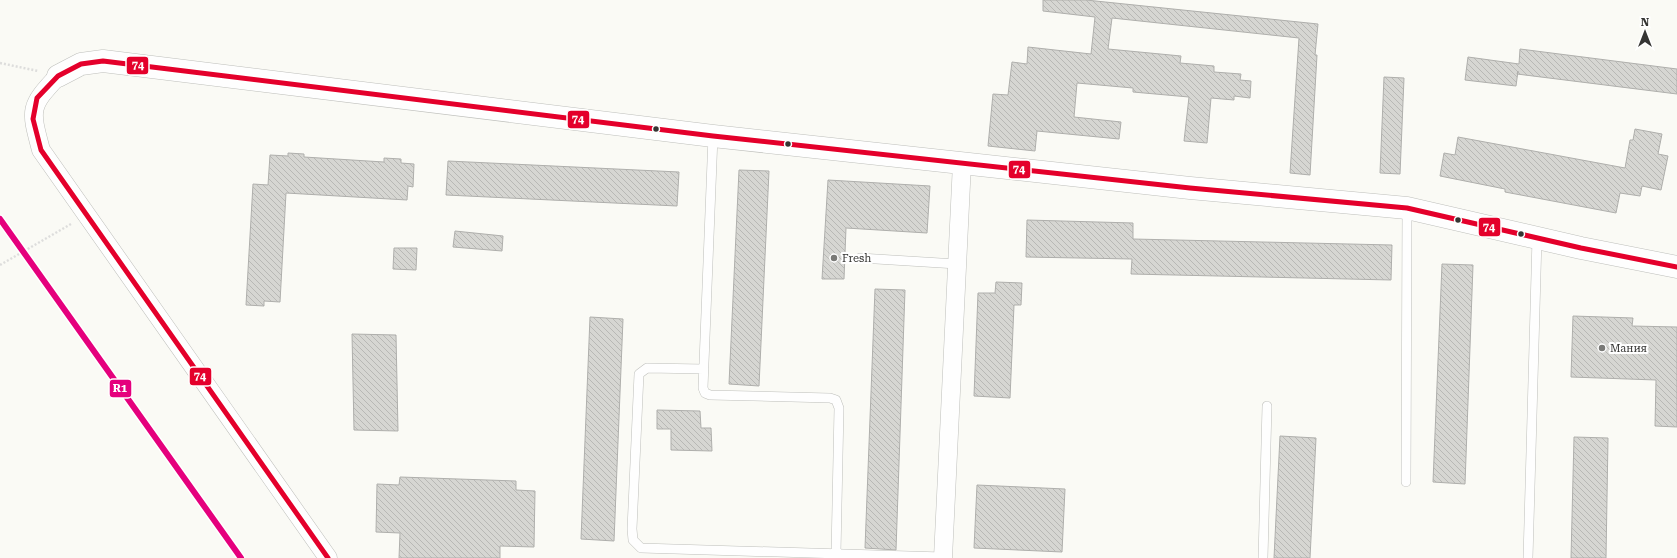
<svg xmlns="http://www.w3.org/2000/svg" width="1677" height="558" viewBox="0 0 1677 558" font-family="'Roboto Serif',serif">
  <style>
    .building { fill: url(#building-back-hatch); stroke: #afafac }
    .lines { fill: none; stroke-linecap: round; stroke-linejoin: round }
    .service-casing { stroke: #bebfbb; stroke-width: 10 }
    .minor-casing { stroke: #bebfbb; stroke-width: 19 }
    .tertiary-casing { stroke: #bebfbb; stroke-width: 23 }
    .path { stroke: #dddddc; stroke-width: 2.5; stroke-dasharray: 2 2; stroke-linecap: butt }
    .service { stroke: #fefefe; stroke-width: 9 }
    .minor { stroke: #fefefe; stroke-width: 18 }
    .tertiary { stroke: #fefefe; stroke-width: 22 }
    .bus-1-casing { stroke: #fff; stroke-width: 8 }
    .bus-1 { stroke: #e4002b; stroke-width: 5 }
    .rail-1-casing { stroke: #fff; stroke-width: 9 }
    .rail-1 { stroke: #e5007d; stroke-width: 6 }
    .bus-dot { fill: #353533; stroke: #fff; stroke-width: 1.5 }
    .poi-dot { fill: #7a7a77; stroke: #fff; stroke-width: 1.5 }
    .labels { text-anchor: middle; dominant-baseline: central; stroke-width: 4; stroke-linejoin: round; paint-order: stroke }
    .poi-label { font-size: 11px; fill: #353533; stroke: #fff; text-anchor: start }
    .line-badge { stroke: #fff; stroke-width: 1.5 }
    .badge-label { font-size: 11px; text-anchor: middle; font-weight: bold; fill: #fff }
  </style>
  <defs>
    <pattern id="building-back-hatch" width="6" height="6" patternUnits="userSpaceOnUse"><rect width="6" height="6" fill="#d6d6d2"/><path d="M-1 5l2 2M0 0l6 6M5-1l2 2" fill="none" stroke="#b8b8b5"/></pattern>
  </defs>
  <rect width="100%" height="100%" fill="#fafaf5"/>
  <path class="building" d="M1043 0H1086L1318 24 1315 55H1317L1310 175 1290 173 1299 38 1112 18 1108 49 1181 56 1180 63 1214 66V72L1241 74 1240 80 1251 81 1250 98 1234 96V100L1211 98 1207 143 1184 141 1189 97 1133 92V88L1077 83 1074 117 1121 122 1119 139 1037 131 1035 151 988 146 993 94 1008 95 1012 62 1027 64 1028 47 1091 54 1095 17 1043 11Z
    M1520 49 1677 69V94L1517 74 1518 71 1516 86 1465 80 1468 57 1519 64Z
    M1384 77 1404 78 1400 174 1380 173Z
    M1635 129 1662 134 1658 154 1668 156 1661 190 1642 186 1640 196 1620 193 1616 213 1505 192V189L1440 176 1444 153 1455 155 1458 137 1625 168 1630 140H1633Z
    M288 153 304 154V157L384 162V158L401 159V163L414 164 413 187 408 186 407 200 286 193 280 302 264 301V306L246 305 253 184 268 185 270 155 288 156Z
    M448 161 679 172 677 206 446 195Z
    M739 170 769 171 759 386 729 384Z
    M828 180 930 186 927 233 846 228 844 279H822Z
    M1027 220 1133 223V239L1392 245 1391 280 1131 274 1132 259 1026 257Z
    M455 231 503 236 502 251 453 247Z
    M394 248H417L416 270 393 269Z
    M1442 264 1473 265 1465 484 1433 482Z
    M996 282 1022 283 1021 305H1014L1010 398 974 396 978 293H995Z
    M875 289 905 290 896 550 865 548Z
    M1573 316 1633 318 1632 326 1677 327V427L1655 426 1656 380 1571 377Z
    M590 317 623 319 614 541 581 539Z
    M352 334 396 335 398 431 354 430Z
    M657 410 700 411 701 428H711L712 451 671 450V429H657Z
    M1280 436 1316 438 1310 558H1274Z
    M1574 437 1608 438 1606 558H1571Z
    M400 477 516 481V490L535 491 534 547 500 546V558H399L400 533 376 532 377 484 399 485Z
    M977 485 1065 489 1062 552 974 548Z"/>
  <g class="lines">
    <g class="service-casing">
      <path id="service" d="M713 136 703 388 705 393 710 395 830 398 836 400 839 408 836 553
        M860 258 957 264
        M704 369 647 368 639 374 632 529 633 540 641 548 943 557
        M1406 482 1407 208
        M1263 558 1267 406
        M1528 558 1537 238"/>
    </g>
    <g class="minor-casing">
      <path id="minor" d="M58 76C29 107 30 109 41 150L328 558
        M943 558 962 163"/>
    </g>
    <g class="tertiary-casing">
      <path id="tertiary" d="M58 76 81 64 103 61 713 136 1190 188 1407 208 1581 248 1677 267"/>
    </g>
    <path class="path" d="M0 63 38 71
      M0 265 71 224"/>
    <use href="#service" class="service"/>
    <use href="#minor" class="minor"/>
    <use href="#tertiary" class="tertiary"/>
    <g class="bus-1-casing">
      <path id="bus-1" d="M328 558 41 150 33 119 37 98 58 76 81 64 103 61 713 136 1190 188 1407 208 1581 248 1677 267"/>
    </g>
    <use href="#bus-1" class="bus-1"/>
    <g class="rail-1-casing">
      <path id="rail-1" d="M0 219 241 558"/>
    </g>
    <use href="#rail-1" class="rail-1"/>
  </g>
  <g class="bus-dot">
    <circle cx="656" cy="129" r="3.5"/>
    <circle cx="788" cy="144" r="3.5"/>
    <circle cx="1458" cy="220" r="3.5"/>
    <circle cx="1521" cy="234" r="3.5"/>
  </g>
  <g class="poi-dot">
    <circle cx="834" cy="258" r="4"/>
    <circle cx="1602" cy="348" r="4"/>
  </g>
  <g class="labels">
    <g class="poi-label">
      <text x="842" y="258">Fresh</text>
      <text x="1610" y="348">Мания</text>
    </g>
  </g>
  <g class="line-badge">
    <rect x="126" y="56" width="23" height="19" rx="4" fill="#e4002b"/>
    <rect x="567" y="110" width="23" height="19" rx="4" fill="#e4002b"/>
    <rect x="1008" y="160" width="23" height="19" rx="4" fill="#e4002b"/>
    <rect x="1478" y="217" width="23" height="20" rx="4" fill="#e4002b"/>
    <rect x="189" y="367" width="23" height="19" rx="4" fill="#e4002b"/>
    <rect x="109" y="379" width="23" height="19" rx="4" fill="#e5007d"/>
  </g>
  <g class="badge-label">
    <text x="138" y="69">74</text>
    <text x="578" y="123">74</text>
    <text x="1019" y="173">74</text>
    <text x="1489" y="231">74</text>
    <text x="200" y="380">74</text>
    <text x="120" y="392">R1</text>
  </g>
  <g transform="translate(1645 32)" stroke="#ffffff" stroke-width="3" paint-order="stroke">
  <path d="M0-3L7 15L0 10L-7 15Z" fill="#353533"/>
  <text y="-6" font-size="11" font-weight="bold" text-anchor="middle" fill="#353533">N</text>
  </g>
</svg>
